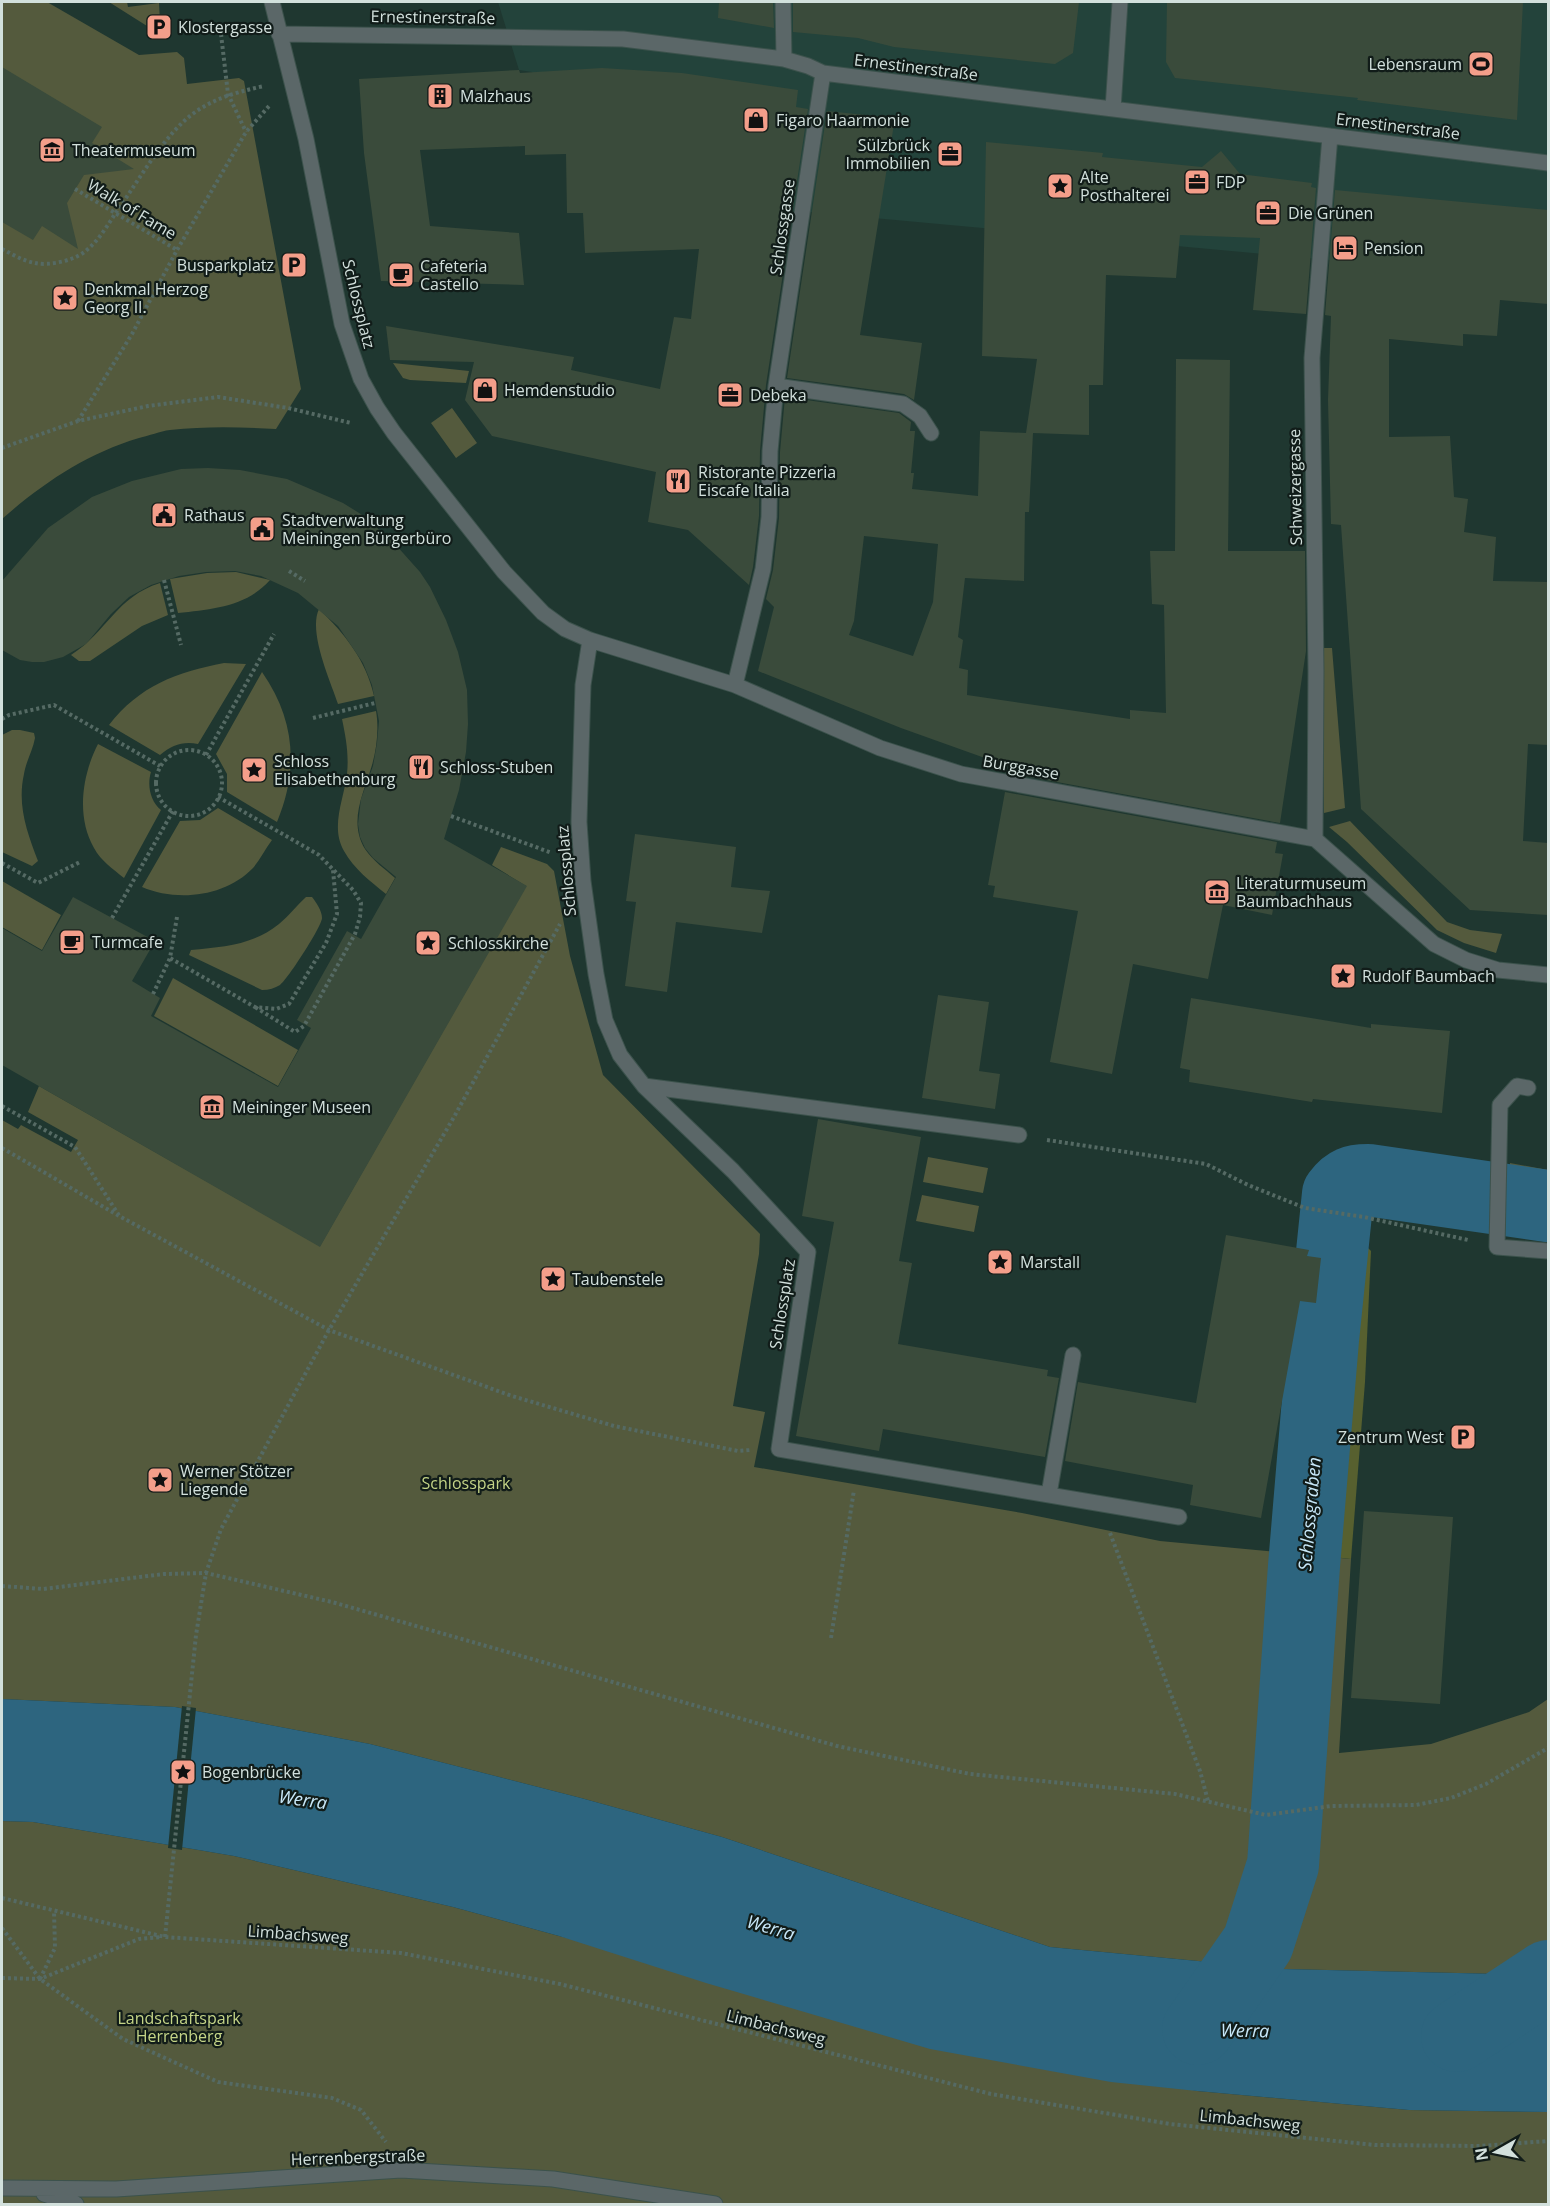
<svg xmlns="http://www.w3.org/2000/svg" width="1550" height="2206" viewBox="0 0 1550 2206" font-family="'Open Sans',sans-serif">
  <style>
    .built { fill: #23433b }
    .green { fill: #545a3d }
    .forest { fill: #57602f }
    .water { fill: #2d657f }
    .pier { fill: #1f3730 }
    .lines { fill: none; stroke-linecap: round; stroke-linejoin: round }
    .river { stroke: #2d657f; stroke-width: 72 }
    .building { fill: #3a4b3b; fill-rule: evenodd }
    .minor-casing { stroke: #3c524c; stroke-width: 17 }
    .path { stroke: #556a64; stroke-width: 4; stroke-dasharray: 3 3; stroke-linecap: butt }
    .minor { stroke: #5b6768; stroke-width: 15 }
    .labels { text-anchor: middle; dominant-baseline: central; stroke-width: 4.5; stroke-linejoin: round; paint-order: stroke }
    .street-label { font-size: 16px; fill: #d2e0dc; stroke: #111c19 }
    .poi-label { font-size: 16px; fill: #d2e0dc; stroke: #111c19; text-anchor: start }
    .park-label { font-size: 16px; fill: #c4d487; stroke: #111c19 }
    .water-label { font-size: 18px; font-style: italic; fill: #c9e9fa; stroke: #111c19 }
  </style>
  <rect width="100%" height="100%" fill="#1f3730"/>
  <path class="built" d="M498 2H1548V280L666 199 532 72 519 70Z"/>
  <path class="green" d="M2 2H47L139 55 177 52 184 58 187 84 239 78 244 81 301 389 276 429C240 427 206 426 170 430 160 431 149 436 139 438 86 454 43 483 2 519Z
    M109 2H127L128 7 159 3 160 22 152 27 147 26Z
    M393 363 469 371 466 383 410 380 403 378Z
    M452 408 477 443 456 458 431 423Z
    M236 572 270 580C246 607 212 609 178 613L170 579 207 573Z
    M160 583 168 615 142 626 90 661H79L71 655C107 632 116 597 160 583Z
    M319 609C345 634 366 660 374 696L338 704C330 680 308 632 319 609Z
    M1322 648H1332L1345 808 1324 813Z
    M224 663 246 664 198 744C183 741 172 745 160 755L109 725C139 686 177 672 224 663Z
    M262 672C295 719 299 769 277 822L227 792V774L216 754Z
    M376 711C379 728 377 748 372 765 364 793 348 821 365 849 373 861 385 869 395 878L386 894C370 881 354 869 344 851 330 827 344 799 347 774 349 755 346 738 342 719Z
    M12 730H20L34 733 35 738C33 750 26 761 24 774 17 805 27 832 38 861L32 866 2 852V735Z
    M98 744 151 772C147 785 150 801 161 810L124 878C113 869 101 861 94 848 76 817 82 775 98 744Z
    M218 808 272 840C265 849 260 860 253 868 225 897 177 902 142 887L180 821 200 820Z
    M1350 821 1447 922 1470 930 1502 934 1496 953 1464 943 1437 930 1347 842 1329 827Z
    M501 847 547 864 554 871 570 956 603 1075 760 1234 759 1254 733 1406 765 1412 754 1467 1022 1513 1160 1541 1351 1559 1339 1753 1431 1744 1529 1712 1548 1699V1984L1501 1974 1283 1969 1050 1947 722 1837 581 1798 370 1744 175 1707 2 1699V1120L18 1129 21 1125 71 1152 78 1140 28 1112 39 1086 320 1246 526 886 492 865Z
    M2 881 61 915 42 950 2 927Z
    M306 897H312C316 902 322 911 322 918 322 926 288 979 280 985 275 988 269 990 262 990L189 955 191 950C224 947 253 945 279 924 289 916 297 905 306 897Z
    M173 978 298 1050 278 1086 154 1016Z
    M928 1157 988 1168 983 1193 923 1182Z
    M1510 1163 1548 1170V1236L1510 1234Z
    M922 1195 979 1206 974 1232 916 1221Z
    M2 1821 33 1822 234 1856 453 1907 559 1936 1197 2091 1409 2110 1548 2112V2204H2Z"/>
  <path class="forest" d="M1346 1236 1358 1238 1371 1251 1365 1382 1351 1559 1315 1555Z"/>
  <path class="water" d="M2 1699 175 1707 370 1744 581 1798 722 1837 1050 1947 1283 1969 1501 1974 1548 1984V2112L1409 2110 1197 2091 1111 2082 930 2049 706 1983 559 1936 453 1907 234 1856 33 1822 2 1821Z"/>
  <path class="pier" d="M182 1706 196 1708 182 1850 168 1848Z"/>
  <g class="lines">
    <path class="river" d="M1198 2029 1258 1943 1283 1865 1304 1566 1323 1340 1338 1194C1347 1182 1354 1180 1368 1180L1548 1206
      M1457 2036 1548 1976"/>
  </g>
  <path class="building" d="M719 2H773L774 28 718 18Z
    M793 2H1079L1073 53 1055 64 894 47 858 38 793 32Z
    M1167 2H1523L1517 120 1357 100 1358 98 1175 78 1166 62Z
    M2 67 102 127 92 143 134 169 84 175 67 203 78 249 42 226 33 240 2 222Z
    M602 68 682 73 798 90 796 107 808 109 766 385 760 451 759 516 753 567 749 585 688 530 648 522 656 472 492 436 465 400 474 362 390 360 386 326 574 357 571 370 660 389 674 317 691 319 699 249 585 253 583 213H567L566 154 525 155V146L420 150 430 226 519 233 524 285 381 281 364 153 359 79 519 70 520 73Z
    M827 111 895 118 860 335 922 343 914 400 904 394 787 378Z
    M986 142 1103 153 1102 157 1202 167 1221 151 1240 174 1312 183 1311 187 1316 188 1306 314 1253 310 1260 238 1180 235 1176 278 1106 275 1103 385H1089V435L1033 433 1029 512H1025L1024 581 965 578 958 637 963 640 959 668 968 670 967 695 1130 719V710L1166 713 1164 605 1152 604 1150 551H1175L1176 359 1230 360 1228 551H1305L1306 651 1280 823 1008 773 1010 767 901 728 758 671 774 607 766 599 773 570 779 518 780 452 785 397 899 413 911 422 910 431H915L911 473H914L912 489 978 496 980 431 1026 433 1037 359 982 356ZM864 536 938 544 933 602 913 656 849 635 854 621Z
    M1335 190 1548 210V304L1500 300 1497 336 1463 334V346L1389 339V437L1450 436 1454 497 1468 499 1464 532 1496 537 1493 581 1548 582V745L1528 744 1523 841 1548 843V915L1470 910 1361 809 1341 525 1331 524 1328 400 1331 316 1325 315Z
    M208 468 240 470 287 479 343 503 364 516 395 544 420 572 430 587 446 620 458 652 467 690 468 724 466 752 459 790 444 839 527 886 320 1247 2 1065V928L42 951 73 897 155 941 132 981 160 998 151 1016 278 1087 311 1028 297 1020 347 931 361 939 396 877 373 858 365 848 360 837 358 824 361 799 373 766 377 743 379 721 372 685 363 663 338 626 298 593 261 576 235 571 206 572 179 576 151 585 129 597 111 614 86 644 63 657 44 662H32L20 660 2 650V581L48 528 92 497 132 481 181 469Z
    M1005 792 1277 842 1275 853 1283 854 1272 915 1223 905 1208 979 1133 964 1112 1074 1050 1062 1078 911 993 897 995 886 988 885Z
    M635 834 736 847 731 887 770 891 762 933 676 922 667 992 625 986 636 902 626 901Z
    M938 995 989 1002 979 1071 1000 1074 995 1109 922 1098Z
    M1191 998 1371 1028V1024L1450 1031 1442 1113 1313 1099 1312 1102 1189 1082 1190 1070 1180 1068Z
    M818 1119 921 1137 899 1261 912 1263 898 1344 1048 1370 1047 1376 1059 1378 1045 1457 883 1429 879 1451 796 1436 834 1222 802 1216Z
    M1226 1235 1309 1250 1307 1256 1321 1258 1316 1303 1300 1301 1261 1518 1190 1505 1193 1485 1065 1461 1078 1382 1196 1403Z
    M1364 1511 1453 1517 1440 1704 1351 1698Z"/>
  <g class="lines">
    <g class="minor-casing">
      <path id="minor" d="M272 2 306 139 342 324 361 379 377 408 394 433 504 572 543 613 565 629 590 640 735 685 880 748 961 774 1315 839
        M783 2 784 59
        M279 34 623 39 784 59 808 66 823 73 1548 163
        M1113 109 1120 2
        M776 386 903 404 920 416 931 433
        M590 640 583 685 579 822 583 881 596 974 605 1020 620 1055 644 1086 733 1171 808 1252 779 1449 1179 1517
        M735 685 763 569 769 517 770 451 776 386 823 73
        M1315 839 1316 671 1312 358 1330 136
        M1315 839 1434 944 1466 960 1498 970 1548 975
        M644 1086 1019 1135
        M1528 1088 1517 1086 1500 1105 1497 1247 1548 1251
        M1049 1494 1073 1355
        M2 2188 116 2189 401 2170 553 2179 715 2204
        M44 2194 76 2204"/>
    </g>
    <path class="path" d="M221 34 228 94 246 132
      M75 189 177 250
      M2 249C12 254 23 261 35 263 49 266 71 261 83 253 97 243 106 228 115 214 135 186 158 146 182 123 206 100 233 93 264 86
      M78 421 132 334 177 250 246 132 269 106
      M2 448 78 421 148 406 218 397 288 408 351 423
      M289 571 305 581
      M164 580 181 645
      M313 718 375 703
      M2 719 9 715 54 705 160 766
      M156 783a33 33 0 1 1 66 0a33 33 0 1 1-66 0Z
      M206 755 274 634
      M218 797 319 855 353 890 361 903 360 917 355 934 304 1026 295 1032 255 1007
      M451 816 552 853
      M2 863 38 883 80 862
      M177 917 170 958 255 1007 276 1009 289 1004 326 943 337 914 333 870
      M112 918 173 811
      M153 994 170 958
      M2 1106 75 1147 120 1217
      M1047 1140 1206 1164 1248 1185 1305 1208 1364 1217 1468 1240
      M2 1148 121 1217 329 1330 512 1396 614 1426 738 1451 751 1450
      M1110 1533 1200 1771 1208 1801
      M2 1586 43 1589 164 1574 206 1573 332 1602 837 1746 970 1774 1175 1794 1266 1815 1331 1806 1416 1805 1451 1798 1486 1784 1548 1748
      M831 1638 854 1490
      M2 1898 165 1937 401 1953 560 1984 991 2094 1170 2124 1375 2145 1480 2146 1548 2141
      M2 1928 40 1979 123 2039 218 2082 332 2098 361 2110 386 2142
      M165 1937 196 1635 206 1573 221 1529 329 1330 454 1117 560 924
      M2 1978 40 1979 139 1939 161 1937
      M40 1979 55 1948 54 1911"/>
    <use href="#minor" class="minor"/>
  </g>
  <defs>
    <g id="parking-square" transform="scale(1.35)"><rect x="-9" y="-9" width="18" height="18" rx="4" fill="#f49e8a" stroke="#111c19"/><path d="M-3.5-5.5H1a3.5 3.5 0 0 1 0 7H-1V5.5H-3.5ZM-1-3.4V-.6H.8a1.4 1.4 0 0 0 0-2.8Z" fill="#111"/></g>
    <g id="stadium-square" transform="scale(1.35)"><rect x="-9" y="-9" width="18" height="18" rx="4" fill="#f49e8a" stroke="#111c19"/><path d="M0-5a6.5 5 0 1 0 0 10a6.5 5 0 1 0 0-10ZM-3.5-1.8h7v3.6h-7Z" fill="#111"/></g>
    <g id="building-square" transform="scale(1.35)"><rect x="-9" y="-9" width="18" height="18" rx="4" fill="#f49e8a" stroke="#111c19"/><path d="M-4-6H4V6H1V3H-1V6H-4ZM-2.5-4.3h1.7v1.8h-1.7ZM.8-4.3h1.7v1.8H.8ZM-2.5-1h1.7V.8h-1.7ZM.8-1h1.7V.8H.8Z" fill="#111"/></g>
    <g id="shop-square" transform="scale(1.35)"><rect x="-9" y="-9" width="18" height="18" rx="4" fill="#f49e8a" stroke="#111c19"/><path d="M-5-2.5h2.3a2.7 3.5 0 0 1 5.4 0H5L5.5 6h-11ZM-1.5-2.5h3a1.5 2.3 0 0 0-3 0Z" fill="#111"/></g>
    <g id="museum-square" transform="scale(1.35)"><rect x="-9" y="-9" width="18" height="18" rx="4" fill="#f49e8a" stroke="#111c19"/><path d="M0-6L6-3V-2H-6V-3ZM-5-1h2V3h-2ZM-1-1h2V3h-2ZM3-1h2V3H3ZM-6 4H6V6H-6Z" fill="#111"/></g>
    <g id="office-square" transform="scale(1.35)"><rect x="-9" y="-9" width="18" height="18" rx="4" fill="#f49e8a" stroke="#111c19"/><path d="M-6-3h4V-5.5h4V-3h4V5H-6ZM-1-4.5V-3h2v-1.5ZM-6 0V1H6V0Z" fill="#111"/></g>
    <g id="sight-square" transform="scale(1.35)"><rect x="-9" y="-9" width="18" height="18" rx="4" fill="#f49e8a" stroke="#111c19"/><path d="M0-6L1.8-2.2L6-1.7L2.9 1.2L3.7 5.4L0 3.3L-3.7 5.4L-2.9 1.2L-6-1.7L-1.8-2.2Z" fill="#111"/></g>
    <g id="hotel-square" transform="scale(1.35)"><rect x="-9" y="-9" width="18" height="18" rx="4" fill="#f49e8a" stroke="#111c19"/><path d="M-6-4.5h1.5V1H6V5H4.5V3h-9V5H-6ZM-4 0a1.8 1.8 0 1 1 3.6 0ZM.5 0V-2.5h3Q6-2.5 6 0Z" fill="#111"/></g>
    <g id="cafe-square" transform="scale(1.35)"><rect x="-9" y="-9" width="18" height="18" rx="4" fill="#f49e8a" stroke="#111c19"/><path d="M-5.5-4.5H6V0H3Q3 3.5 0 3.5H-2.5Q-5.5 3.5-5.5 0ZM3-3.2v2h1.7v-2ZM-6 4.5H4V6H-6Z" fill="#111"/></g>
    <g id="restaurant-square" transform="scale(1.35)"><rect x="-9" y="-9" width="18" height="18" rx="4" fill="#f49e8a" stroke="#111c19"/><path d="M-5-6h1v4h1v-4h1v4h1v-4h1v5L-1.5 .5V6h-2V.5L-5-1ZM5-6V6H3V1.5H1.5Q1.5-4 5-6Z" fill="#111"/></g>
    <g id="civic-square" transform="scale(1.35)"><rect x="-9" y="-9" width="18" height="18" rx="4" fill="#f49e8a" stroke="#111c19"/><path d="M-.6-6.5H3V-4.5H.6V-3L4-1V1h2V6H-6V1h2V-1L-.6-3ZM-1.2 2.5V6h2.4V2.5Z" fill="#111"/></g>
  </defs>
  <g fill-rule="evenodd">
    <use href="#parking-square" x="159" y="27"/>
    <use href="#stadium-square" x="1481" y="64"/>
    <use href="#building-square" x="440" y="96"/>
    <use href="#shop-square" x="756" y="120"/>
    <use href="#museum-square" x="52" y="150"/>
    <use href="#office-square" x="950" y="154"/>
    <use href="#office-square" x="1197" y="182"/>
    <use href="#sight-square" x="1060" y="186"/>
    <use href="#office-square" x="1268" y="213"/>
    <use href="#hotel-square" x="1345" y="248"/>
    <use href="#parking-square" x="294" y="265"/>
    <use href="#cafe-square" x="401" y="275"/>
    <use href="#sight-square" x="65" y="298"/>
    <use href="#shop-square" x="485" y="390"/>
    <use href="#office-square" x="730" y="395"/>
    <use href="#restaurant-square" x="678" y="481"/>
    <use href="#civic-square" x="164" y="515"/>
    <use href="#civic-square" x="262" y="529"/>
    <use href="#restaurant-square" x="421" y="767"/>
    <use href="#sight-square" x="254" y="770"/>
    <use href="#museum-square" x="1217" y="892"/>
    <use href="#cafe-square" x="72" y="942"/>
    <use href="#sight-square" x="428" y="943"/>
    <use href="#sight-square" x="1343" y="976"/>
    <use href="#museum-square" x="212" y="1107"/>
    <use href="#sight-square" x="1000" y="1262"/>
    <use href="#sight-square" x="553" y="1279"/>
    <use href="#parking-square" x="1463" y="1437"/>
    <use href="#sight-square" x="160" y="1480"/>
    <use href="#sight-square" x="183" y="1772"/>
  </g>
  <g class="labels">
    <g class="street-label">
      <text transform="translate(433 17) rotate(1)">Ernestinerstraße</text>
      <text transform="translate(916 67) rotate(7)">Ernestinerstraße</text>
      <text transform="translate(1398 126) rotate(7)">Ernestinerstraße</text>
      <text transform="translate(132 209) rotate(31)">Walk of Fame</text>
      <text transform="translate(782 227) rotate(-82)">Schlossgasse</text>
      <text transform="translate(359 304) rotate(76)">Schlossplatz</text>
      <text transform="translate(1295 487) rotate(-91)">Schweizergasse</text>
      <text transform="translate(1021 767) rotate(10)">Burggasse</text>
      <text transform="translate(566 871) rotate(-95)">Schlossplatz</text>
      <text transform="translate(782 1304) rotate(-81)">Schlossplatz</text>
      <text transform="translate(298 1934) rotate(4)">Limbachsweg</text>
      <text transform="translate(776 2027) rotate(14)">Limbachsweg</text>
      <text transform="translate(1250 2120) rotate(6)">Limbachsweg</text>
      <text transform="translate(358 2157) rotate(-2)">Herrenbergstraße</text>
    </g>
    <g class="poi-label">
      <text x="178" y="27">Klostergasse</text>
      <text x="1462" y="64" text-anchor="end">Lebensraum</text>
      <text x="460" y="96">Malzhaus</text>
      <text x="776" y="120">Figaro Haarmonie</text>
      <text x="930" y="145" text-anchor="end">Sülzbrück<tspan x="930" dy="18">Immobilien</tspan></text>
      <text x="72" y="150">Theatermuseum</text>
      <text x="1080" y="177">Alte<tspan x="1080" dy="18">Posthalterei</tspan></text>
      <text x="1216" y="182">FDP</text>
      <text x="1288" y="213">Die Grünen</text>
      <text x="1364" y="248">Pension</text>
      <text x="274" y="265" text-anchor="end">Busparkplatz</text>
      <text x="420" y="266">Cafeteria<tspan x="420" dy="18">Castello</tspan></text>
      <text x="84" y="289">Denkmal Herzog<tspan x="84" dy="18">Georg II.</tspan></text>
      <text x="504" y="390">Hemdenstudio</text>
      <text x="750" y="395">Debeka</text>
      <text x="698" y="472">Ristorante Pizzeria<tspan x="698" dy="18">Eiscafe Italia</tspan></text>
      <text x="184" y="515">Rathaus</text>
      <text x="282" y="520">Stadtverwaltung<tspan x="282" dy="18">Meiningen Bürgerbüro</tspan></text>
      <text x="274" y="761">Schloss<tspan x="274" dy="18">Elisabethenburg</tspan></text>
      <text x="440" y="767">Schloss-Stuben</text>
      <text x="1236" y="883">Literaturmuseum<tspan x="1236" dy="18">Baumbachhaus</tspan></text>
      <text x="92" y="942">Turmcafe</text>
      <text x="448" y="943">Schlosskirche</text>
      <text x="1362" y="976">Rudolf Baumbach</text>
      <text x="232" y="1107">Meininger Museen</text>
      <text x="1020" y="1262">Marstall</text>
      <text x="572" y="1279">Taubenstele</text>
      <text x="1444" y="1437" text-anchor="end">Zentrum West</text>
      <text x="180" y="1471">Werner Stötzer<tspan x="180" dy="18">Liegende</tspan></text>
      <text x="202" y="1772">Bogenbrücke</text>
    </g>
    <g class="park-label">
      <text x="466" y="1483">Schlosspark</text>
      <text x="179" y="2018">Landschaftspark<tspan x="179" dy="18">Herrenberg</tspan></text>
    </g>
    <g class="water-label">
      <text transform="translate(1309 1514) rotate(-85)">Schlossgraben</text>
      <text transform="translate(303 1799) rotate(8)">Werra</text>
      <text transform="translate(771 1927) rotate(16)">Werra</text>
      <text transform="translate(1245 2030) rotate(1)">Werra</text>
    </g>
  </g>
  <rect width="1550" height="2206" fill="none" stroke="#d2e0dc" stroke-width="6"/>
  <g transform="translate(1496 2152) rotate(261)" stroke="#111c19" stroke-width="4.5" paint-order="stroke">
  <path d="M0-4.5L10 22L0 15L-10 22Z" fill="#d2e0dc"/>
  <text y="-9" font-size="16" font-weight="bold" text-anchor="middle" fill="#d2e0dc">N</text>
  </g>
</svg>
